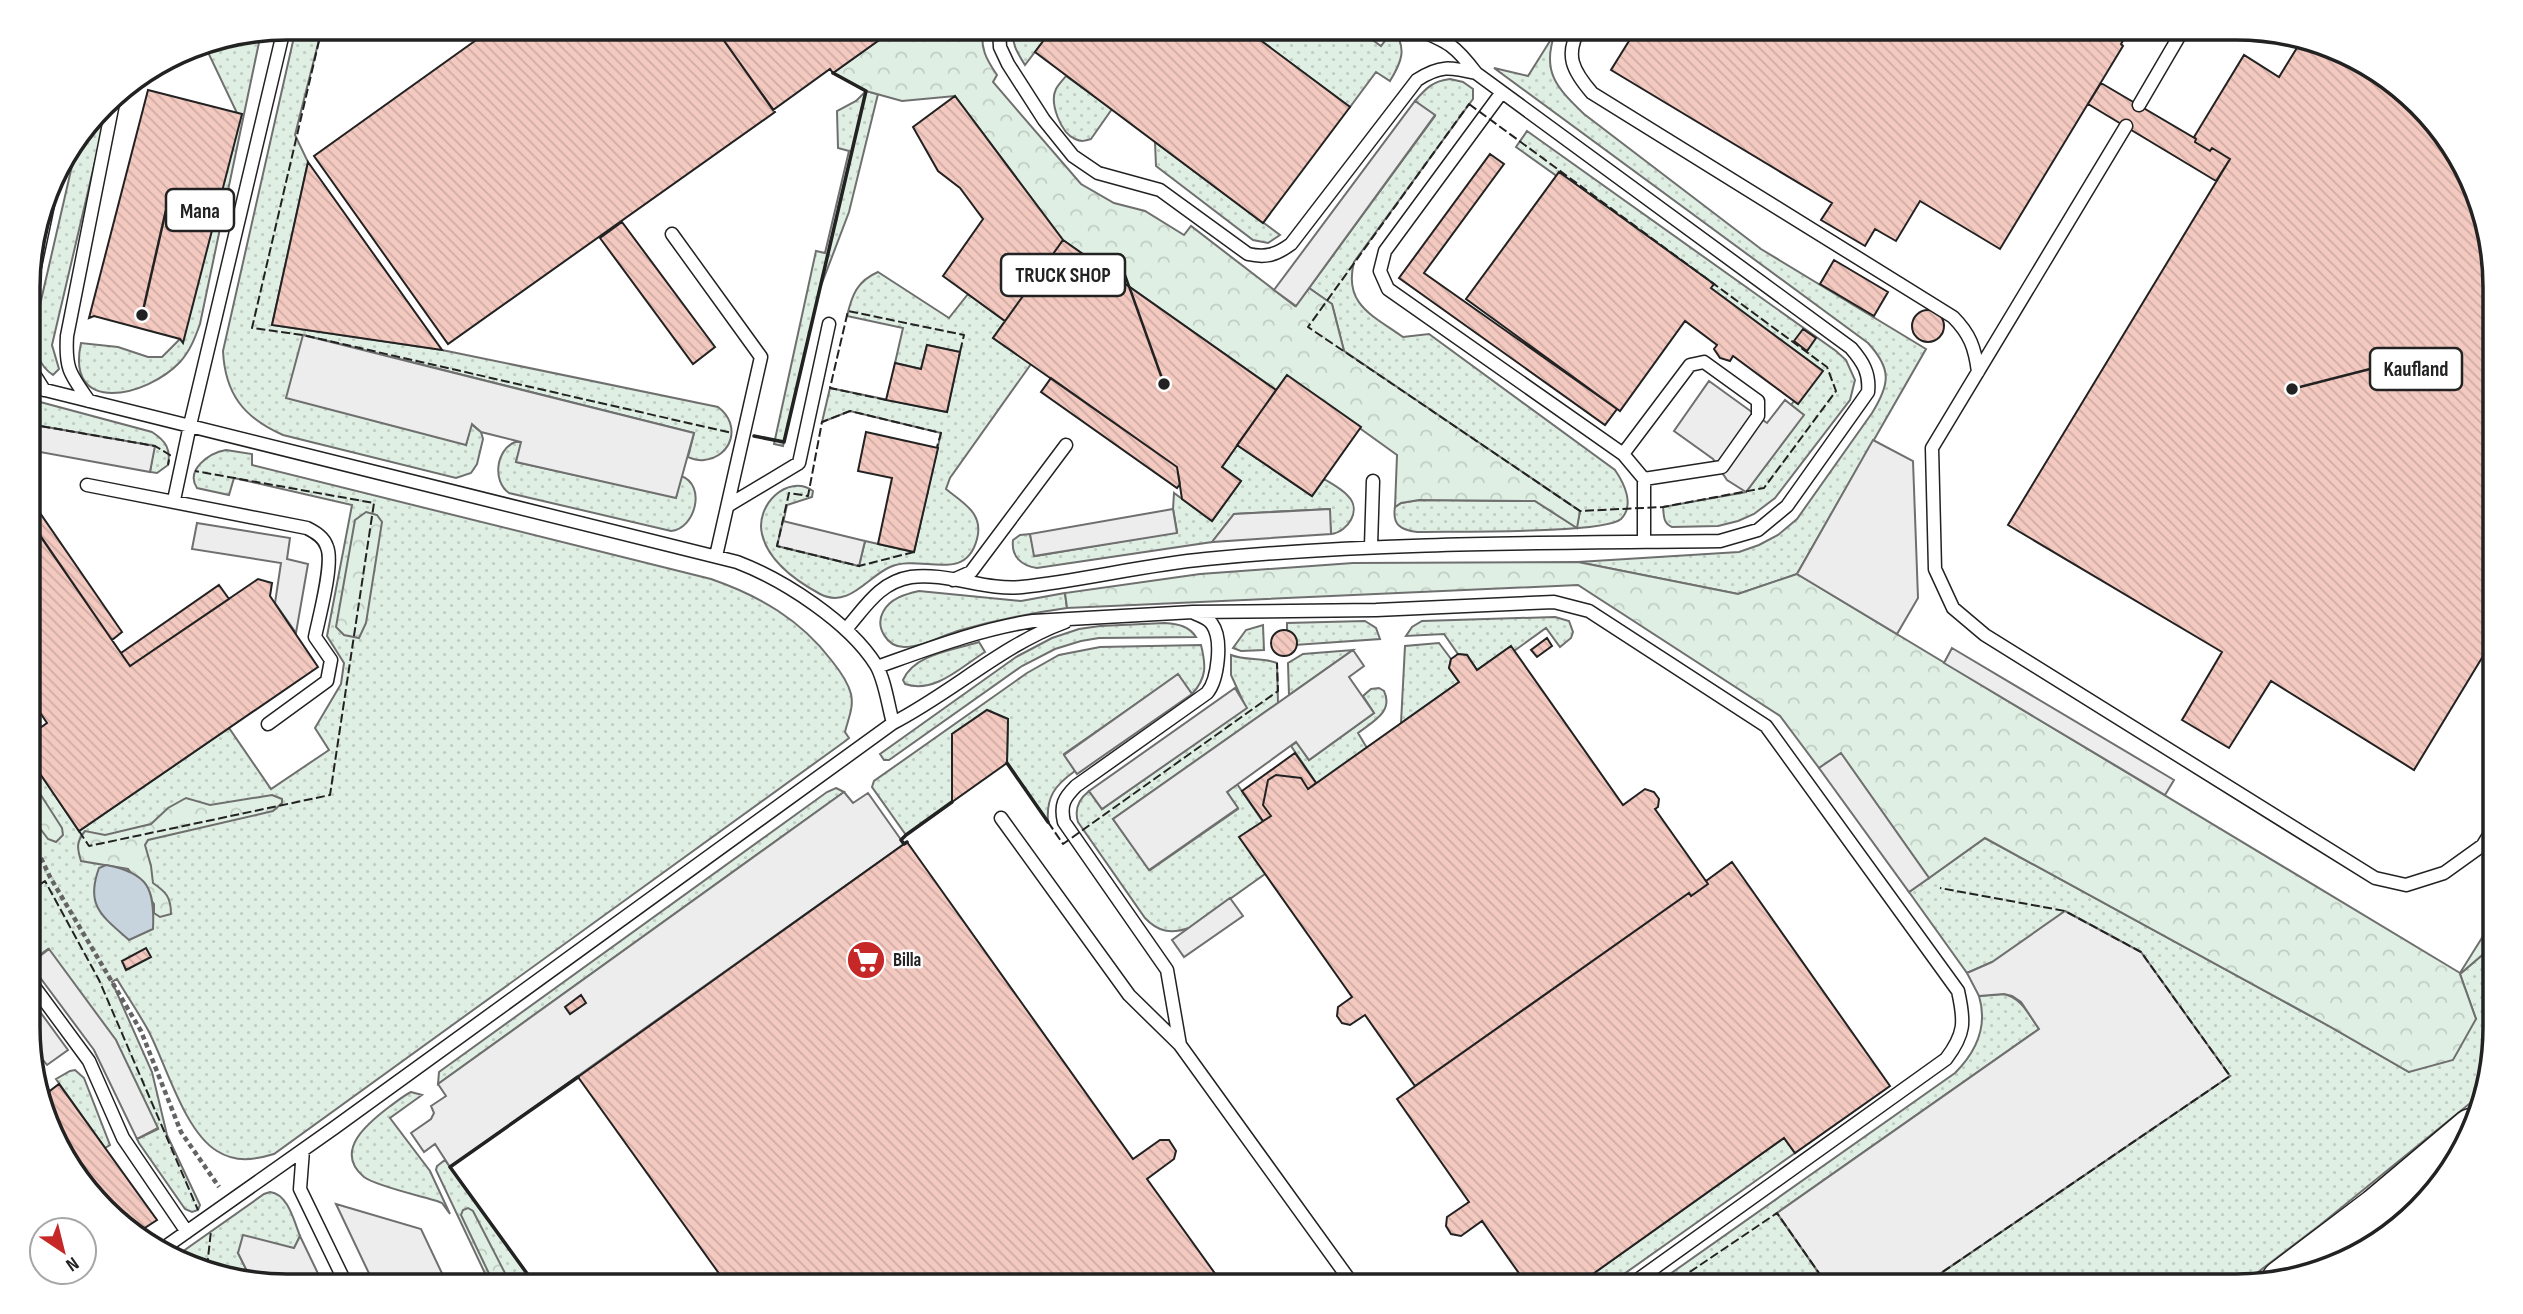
<svg xmlns="http://www.w3.org/2000/svg" width="2523" height="1314" viewBox="0 0 2523 1314" font-family="'Sofia Sans Condensed',sans-serif">
  <style>
    .grass { fill: url(#grass-dots); stroke: #6f6f6f; stroke-width: 2 }
    .forest { fill: url(#forest-crowns); stroke: #6f6f6f; stroke-width: 2 }
    .parking { fill: #ededed; stroke: #6f6f6f; stroke-width: 2 }
    .water { fill: #c7d3dd; stroke: #6f6f6f; stroke-width: 2 }
    .building { fill: url(#building-back-hatch); stroke: #222; stroke-width: 2 }
    .lines { fill: none; stroke-linecap: round; stroke-linejoin: round }
    .lane-casing { stroke: #222; stroke-width: 15 }
    .highway-casing { stroke: #222; stroke-width: 41 }
    .path { stroke: #646464; stroke-width: 4.5; stroke-dasharray: 5 3.5; stroke-linecap: butt }
    .lane { stroke: #fff; stroke-width: 12 }
    .highway { stroke: #fff; stroke-width: 38 }
    .fence { stroke: #222; stroke-width: 2; stroke-dasharray: 9 3.5; stroke-linecap: butt }
    .wall { stroke: #222; stroke-width: 3.5 }
    .labels { text-anchor: middle; dominant-baseline: central; stroke-width: 5; stroke-linejoin: round; paint-order: stroke }
    .poi-label { font-size: 19px; font-weight: bold; fill: #222; stroke: #fff; text-anchor: start }
    .rim { fill: none; stroke: #222; stroke-width: 3.5 }
    .leader { fill: none; stroke: #222; stroke-width: 2.5 }
    .callout-dot { fill: #222; stroke: #fff; stroke-width: 2.5 }
    .callout { fill: #fff; stroke: #222; stroke-width: 2.5 }
    .callout-label { font-size: 21px; text-anchor: middle; font-weight: bold; fill: #222 }
  </style>
  <defs>
    <pattern id="grass-dots" width="8" height="8" patternUnits="userSpaceOnUse" patternTransform="scale(1.75)"><rect width="8" height="8" fill="#e0efe3"/><path d="M2 2h.1M6 6h.1" fill="none" stroke="#c0cdc2" stroke-width="1.8" stroke-linecap="round"/></pattern>
    <pattern id="forest-crowns" width="20" height="18" patternUnits="userSpaceOnUse" patternTransform="scale(1.75)"><rect width="20" height="18" fill="#e0efe3"/><path d="M2 6a3 3 0 1 1 6 0M12 15a3 3 0 1 1 6 0" fill="none" stroke="#c0cdc2"/></pattern>
    <pattern id="building-back-hatch" width="6" height="6" patternUnits="userSpaceOnUse" patternTransform="scale(1.75)"><rect width="6" height="6" fill="#f3c9c0"/><path d="M-1 5l2 2M0 0l6 6M5-1l2 2" fill="none" stroke="#d0aca5"/></pattern>
  </defs>
  <rect width="100%" height="100%" fill="#fff"/>
  <path class="grass" d="M296 28H322L295 135 308 162 272 325 442 350 718 407C742 425 732 457 704 460 699 461 693 459 688 457L694 433 303 335 466 445 471 424 481 432 483 439 477 464 471 473 456 478 283 435C244 418 225 394 223 351Z
    M1014 28H1053L1025 65C1018 54 1010 42 1014 28Z
    M1244 28H1356L1381 46 1393 30C1408 48 1401 63 1390 81L1376 72 1350 107Z
    M261 33 200 324C195 338 190 351 180 362 147 397 65 416 81 343L118 347 148 357H162L180 339 237 113 205 46Z
    M1555 33C1541 72 1557 88 1584 114L1761 249 1926 349 1797 574 1738 594 1578 562 1739 552 1759 545 1778 535 1797 519 1872 413C1890 384 1892 369 1868 343L1494 68 1528 76Z
    M1066 76 1112 109 1091 139C1085 141 1081 142 1075 139 1061 133 1049 103 1056 89 1058 85 1063 80 1066 76Z
    M1450 79 1463 82 1473 89V99L1354 262C1343 305 1374 316 1403 337L1429 334 1615 470C1624 483 1635 505 1621 519 1605 534 1448 531 1417 532 1401 530 1392 525 1395 507L1401 503 1419 500 1535 501 1576 527 1580 512 1344 351 1332 304 1309 288 1435 116 1415 101C1426 88 1433 81 1450 79Z
    M866 91 878 94 849 212 819 291 783 446 774 444 816 251 825 253 849 151 838 148 837 111 856 101Z
    M109 102 52 345 59 369 53 375C39 366 33 348 34 331L77 144Z
    M1527 131 1836 351 1846 360 1855 380 1850 400 1775 498 1754 514 1738 521 1718 526 1672 527C1663 523 1664 516 1663 507L1746 492 1803 415 1791 405 1816 372 1705 287 1707 283 1516 147Z
    M1155 142 1280 235 1268 243 1253 240 1156 166Z
    M878 272 949 318 968 294 1005 321 993 338 1031 364 950 478 946 489C963 503 984 513 977 539 965 585 920 553 890 567 867 577 849 609 820 594 798 582 768 561 762 534 755 506 787 473 813 491L812 497 787 505 778 546 859 566 865 541 914 552 941 433 850 411 822 422 830 388 947 412 960 352 927 345 921 369 895 363 903 328 847 316C852 295 857 281 878 272Z
    M29 399 152 432C166 441 171 449 168 465L157 473 150 472 154 446 29 424Z
    M515 442H522L516 462 676 497 681 476C707 485 695 529 671 531L509 493C492 481 496 450 515 442Z
    M1237 445 1312 496 1324 479C1332 484 1342 489 1348 496 1362 510 1348 532 1331 534L1329 509 1234 514 1212 542 1037 568C1022 566 1011 557 1013 540L1020 535 1030 534 1035 556 1177 532 1173 509 1174 493 1212 521 1241 481 1222 467Z
    M226 450 252 454V465L711 579C760 596 801 620 832 661 840 671 848 682 851 694 854 708 848 719 845 732L849 738 844 742 274 1154C254 1160 236 1163 217 1151 184 1131 166 1064 148 1030 138 1012 127 996 117 979L112 982 152 1072 167 1135 200 1205 198 1210 192 1212 185 1209 139 1143 137 1139 158 1129 48 949 30 962V758L79 831 229 728 271 789 329 750 315 728 341 684 344 663 327 636 352 505 234 478 229 495 197 488C185 470 209 453 226 450Z
    M919 591 1021 601 1065 593 1067 608C1031 613 996 620 961 630 943 635 923 647 904 647 887 647 875 627 883 612 890 598 906 594 919 591Z
    M1555 617 1569 621 1573 632 1571 638 1560 647 1546 628 1514 651 1510 647 1477 670 1467 655 1458 654 1444 634 1406 636 1412 627 1422 621Z
    M1365 621 1376 628 1380 639 1295 645V637L1287 630V623Z
    M1165 623C1178 624 1189 626 1196 637L1099 638 1081 641 1055 649 1022 666 889 760H884L880 754 1016 657 1052 638 1079 629 1100 626Z
    M1263 625 1264 650 1241 651 1233 648 1246 630Z
    M979 642 985 652C961 667 935 694 905 684L903 680C914 654 954 650 979 642Z
    M1439 643 1451 659 1449 668 1459 682 1401 723 1405 646Z
    M1201 645C1206 665 1207 678 1192 694L1178 675 1064 754 1075 771C1055 785 1046 797 1048 822L1007 763 1008 719 987 710 952 734V802L906 835 872 787 874 781 1027 673 1059 655 1100 647Z
    M1353 650 1289 695 1288 663 1303 654Z
    M1231 655C1246 661 1262 657 1277 663L1278 703 1113 819 1150 870 1238 809 1227 792 1237 784 1263 822 1265 874 1189 928C1171 934 1158 932 1145 918L1078 822C1074 809 1079 799 1089 791L1102 809 1246 708 1231 675Z
    M1379 688 1384 691C1394 712 1372 722 1358 733L1367 748 1317 784 1291 746 1297 742 1309 760 1374 713 1363 696 1371 689Z
    M836 788 844 792 438 1084 439 1072 827 792Z
    M1985 838 2329 1026 2409 1072 2476 1019 2460 974 2495 944V1027L2479 1096 2320 1225 2241 1285 1922 1286 2230 1076 1992 962 1967 973 1909 892Z
    M2004 994C2022 998 2029 1015 2039 1029L1777 1213 1828 1286H1653L1955 1073C1976 1052 1988 1026 1979 996Z
    M75 1070 84 1078 110 1145 105 1148 56 1079 70 1071Z
    M411 1092 422 1095 390 1118 430 1171 450 1214 442 1203 437 1201C421 1196 376 1186 364 1177 333 1151 368 1123 389 1107 396 1102 403 1096 411 1092Z
    M1784 1138 1795 1153 1607 1286H1576Z
    M445 1160 536 1286H491L436 1170 437 1166Z
    M270 1192C288 1194 294 1221 300 1236L294 1249 238 1253 250 1277 172 1259 264 1194Z"/>
  <path class="forest" d="M896 28H983C980 48 986 59 997 75L993 82 1081 184 1114 203 1145 211 1184 235 1191 226 1295 306 1309 288 1332 304 1344 351 1580 511 1577 528 1535 501 1419 500 1401 503 1395 507 1397 455 1287 376 1276 390 1063 240 955 96 902 101 866 91 833 73Z
    M366 512 377 515 382 522 366 623 359 638 344 635 336 627 355 520Z
    M1578 562 1738 594 1797 574 2460 973 2495 917V944L2460 974 2476 1019 2453 1060 2409 1072 2329 1026 1985 838 1929 878 1841 754 1819 768 1780 716 1578 585 1067 608 1065 593 1200 574 1353 563Z
    M30 778 62 828 63 835 56 842 48 839 30 815Z
    M272 795 282 799V803L273 811 148 840 145 845 151 866 153 883C166 892 171 897 171 914L160 917 154 913V904L128 869 81 861C77 848 76 842 85 831L105 835 151 824 168 808 186 798 210 805Z
    M468 1208 473 1211 507 1277 506 1284 498 1286 494 1284 461 1215 463 1210Z"/>
  <path class="parking" d="M1415 101 1435 115 1296 306 1274 290Z
    M303 335 694 433 676 498 516 462 521 442 481 432 472 424 466 445 286 398Z
    M1709 381 1767 423 1785 400 1804 415 1746 492 1727 480 1713 459 1674 431Z
    M29 424 155 446 150 472 29 450Z
    M1873 440 1913 461 1918 598 1897 634 1797 574Z
    M1173 509 1177 533 1034 556 1030 534Z
    M1330 509 1331 534 1212 542 1234 514Z
    M783 521 865 541 859 566 777 546Z
    M197 523 290 538 287 559 308 564 296 633 275 603 281 563 192 549Z
    M1952 648 2174 780 2165 795 1944 663Z
    M1353 650 1364 666 1349 677 1374 713 1309 760 1296 742 1227 792 1238 808 1149 870 1113 819Z
    M1178 674 1192 694 1077 774 1064 755Z
    M1235 688 1247 708 1102 809 1089 791Z
    M1841 753 1929 878 1909 892 1819 768Z
    M844 792 853 803 868 793 904 844 450 1167 435 1144 424 1152 411 1133 431 1119 434 1113 431 1106 446 1096 438 1084Z
    M1230 898 1243 916 1184 957 1172 940Z
    M2065 911 2141 952 2230 1076 1922 1286H1828L1777 1213 2039 1029 2021 1002 2012 996 2004 994 1979 996 1967 973 1992 962Z
    M49 949 116 1040 158 1128 137 1139 94 1050 30 964Z
    M30 998 68 1050 47 1065 30 1043Z
    M336 1204 421 1229 448 1286H375Z
    M243 1235 294 1248 300 1236 324 1286H287L250 1277 238 1253Z"/>
  <path class="water" d="M106 865C148 873 155 888 153 929L129 940C102 916 85 906 99 868Z"/>
  <path class="building" d="M493 28H715L775 112 448 344 314 156Z
    M715 28H896L833 73 830 69 773 110Z
    M1053 28H1244L1350 107 1263 223 1035 52Z
    M1637 28H2131L2121 44 2123 46 2000 249 1920 201 1896 241 1875 229 1865 246 1821 220 1832 203 1611 70Z
    M2300 43 2351 55 2451 143 2493 254 2494 638 2414 770 2271 681 2229 748 2182 720 2222 652 2008 525 2230 159 2212 148 2210 151 2195 142 2196 139 2194 137 2244 55 2279 77Z
    M2101 83 2196 139 2195 142 2210 151 2212 148 2230 159 2216 181 2088 104Z
    M148 90 242 114 183 343 180 339 94 316 89 318Z
    M955 96 1063 240 1005 321 943 276 983 219 960 188 938 171 913 127Z
    M1490 154 1504 164 1424 273 1617 409 1605 425 1399 278Z
    M308 162 442 350 272 325Z
    M1559 172 1714 284 1711 288 1823 371 1798 404 1733 356 1730 361 1720 358 1714 349 1717 345 1685 321 1620 411 1466 299Z
    M622 222 715 347 693 364 600 238Z
    M1063 240 1276 390 1222 467 1241 481 1212 521 1182 499 1177 467 993 338Z
    M1834 260 1888 292 1874 316 1820 284Z
    M1912 326a16 16 0 1 1 32 0a16 16 0 1 1-32 0Z
    M1803 329 1816 338 1807 351 1794 341Z
    M927 345 960 352 947 412 886 400 895 363 921 369Z
    M1287 375 1361 427 1312 496 1237 445Z
    M1051 378 1177 467 1180 484 1177 488 1041 392Z
    M866 432 938 448 914 552 878 544 892 478 858 471Z
    M29 497 122 632 112 640 29 519Z
    M29 520 130 666 258 579 272 583 270 596 318 667 79 831 30 759V735L47 723 29 696Z
    M219 585 229 599 130 666 121 653Z
    M1271 643a13 13 0 1 1 26 0a13 13 0 1 1-26 0Z
    M1547 638 1552 646 1537 657 1531 650Z
    M1511 646 1623 805 1645 789 1654 792 1659 799 1658 807 1655 809 1708 884 1691 896 1689 893 1415 1086 1365 1015 1350 1025 1342 1023 1337 1016 1338 1007 1352 997 1239 837 1271 816 1263 805 1268 780 1276 775 1301 778 1308 789 1459 682 1449 668 1451 659 1458 654 1467 655 1477 670Z
    M987 710 1008 719 1007 763 952 802V734Z
    M1295 753 1316 783 1308 789 1301 778 1276 775 1268 780 1263 805 1271 816 1263 821 1242 791Z
    M907 842 1133 1159 1160 1140H1169L1176 1151 1174 1159 1147 1179 1224 1286H728L578 1077Z
    M1732 862 1890 1086 1795 1153 1784 1138 1576 1286H1528L1482 1221 1461 1236 1451 1234 1446 1226 1447 1217 1469 1202 1397 1099 1689 893 1691 896 1708 884 1706 881Z
    M146 948 151 957 126 970 122 961Z
    M581 995 586 1003 570 1014 565 1007Z
    M37 1080 47 1093 59 1084 157 1220 140 1231 72 1171Z"/>
  <g class="lines">
    <g class="lane-casing">
      <path id="lane" d="M999 28 1000 47 1008 64 1044 120 1073 156 1098 173 1160 190 1248 254C1266 258 1276 255 1291 244L1417 80C1440 65 1450 67 1476 73
        M1580 28C1564 55 1573 71 1592 93L1953 317C1970 334 1975 348 1978 372
        M1502 92 1385 251 1380 271 1388 289 1623 454 1644 479V541
        M2139 105 2184 28
        M2126 126 1932 448 1935 569 1953 608 1985 635 2375 878 2406 885 2444 873 2483 845 2494 827
        M672 234 761 357 716 556
        M29 295 54 176
        M29 366 44 390
        M29 386 737 562C784 580 849 622 876 665 885 680 888 705 893 723
        M89 401C70 374 65 369 67 336L115 93
        M1623 454 1690 365 1704 362 1758 401V416L1722 467 1644 479
        M87 485 307 528C315 532 324 537 327 547 334 563 319 617 315 637L331 660 327 681 268 724
        M174 500 190 425 284 29
        M729 505 799 463 829 324
        M1371 546 1373 481
        M953 580 971 572 1066 445
        M1194 613C1200 616 1208 618 1212 624 1223 639 1218 680 1207 693L1076 786C1064 798 1060 805 1064 822L1167 970 1180 1045 1354 1286
        M847 628C866 606 880 582 911 577 946 572 987 591 1022 587 1084 580 1144 565 1206 559 1377 542 1549 543 1720 541L1758 530 1787 506 1868 392C1870 373 1863 362 1851 348L1476 73C1454 44 1448 42 1415 28
        M877 667C928 649 980 629 1033 621L1193 612 1376 610 1554 602 1589 611 1766 726 1958 991C1965 1022 1965 1034 1946 1059L1629 1286
        M1001 818 1129 995 1180 1045
        M30 981 89 1061 123 1138 187 1232
        M303 1150 300 1189 347 1286
        M161 1250 334 1128 893 723C953 692 1002 645 1065 622"/>
    </g>
    <g class="highway-casing">
      <path id="highway" d="M2281 1280 2376 1208 2471 1128"/>
    </g>
    <path class="path" d="M30 835 50 877 141 1031 181 1132 219 1187"/>
    <use href="#lane" class="lane"/>
    <use href="#highway" class="highway"/>
    <path class="fence" d="M322 28 252 328 303 335 732 433
      M1469 104 1827 367 1836 391 1764 488 1663 507 1580 511 1308 327Z
      M886 400 830 388 848 311 964 335 959 356
      M29 424 155 446 170 455 168 465
      M914 552 859 566 777 546 789 493 808 496 822 422 850 411 941 433 937 447
      M1048 822 1063 844 1278 691 1277 663
      M79 831 89 846 330 795 374 503 195 471
      M30 891 45 881 99 980 198 1210
      M207 1267 211 1231
      M1669 1286 1777 1213 1828 1286
      M1922 1286 2230 1076 2141 952 2065 911 1940 888"/>
    <path class="wall" d="M754 436 784 442 866 91 833 73
      M1007 763 1048 822
      M907 842 904 844 901 840 906 835 952 802
      M536 1286 450 1167 578 1077"/>
  </g>
  <defs>
    <g id="supermarket-disc" transform="scale(2.0125)"><circle r="9.5" fill="#c62828" stroke="#fff"/><path d="M-6-5.5h2.5l.6 2H6L4.5 2H-2.5L-4.4-4H-6ZM-1.5 3.2a1.3 1.3 0 1 0 .1 0ZM3 3.2a1.3 1.3 0 1 0 .1 0Z" fill="#fff"/></g>
  </defs>
  <g fill-rule="evenodd">
    <use href="#supermarket-disc" x="866" y="960"/>
  </g>
  <g class="labels">
    <g class="poi-label">
      <text x="893" y="960">Billa</text>
    </g>
  </g>
  <path d="M0 0H2523V1314H0ZM287 40H2236A247 247 0 0 1 2483 287V1027A247 247 0 0 1 2236 1274H287A247 247 0 0 1 40 1027V287A247 247 0 0 1 287 40Z" fill="#fff" fill-rule="evenodd"/>
  <path class="rim" d="M287 40H2236A247 247 0 0 1 2483 287V1027A247 247 0 0 1 2236 1274H287A247 247 0 0 1 40 1027V287A247 247 0 0 1 287 40Z"/>
  <path class="leader" d="M142 315L166 210M1164 384L1125 275M2292 389L2370 369"/>
  <g class="callout-dot">
    <circle cx="142" cy="315" r="7"/>
    <circle cx="1164" cy="384" r="7"/>
    <circle cx="2292" cy="389" r="7"/>
  </g>
  <g class="callout">
    <rect x="166" y="189" width="68" height="42" rx="7"/>
    <rect x="1001" y="254" width="124" height="42" rx="7"/>
    <rect x="2370" y="348" width="92" height="42" rx="7"/>
  </g>
  <g class="callout-label">
    <text x="200" y="218">Mana</text>
    <text x="1063" y="282">TRUCK SHOP</text>
    <text x="2416" y="376">Kaufland</text>
  </g>
  <g transform="translate(63 1251) rotate(145)"><circle r="33" fill="#ffffff" stroke="#a7a7a7" stroke-width="2"/>
  <path d="M0-5L12 26L0 18L-12 26Z" fill="#c62828"/>
  <text y="-10" font-size="19" font-weight="bold" text-anchor="middle" fill="#222222">N</text>
  </g>
</svg>
